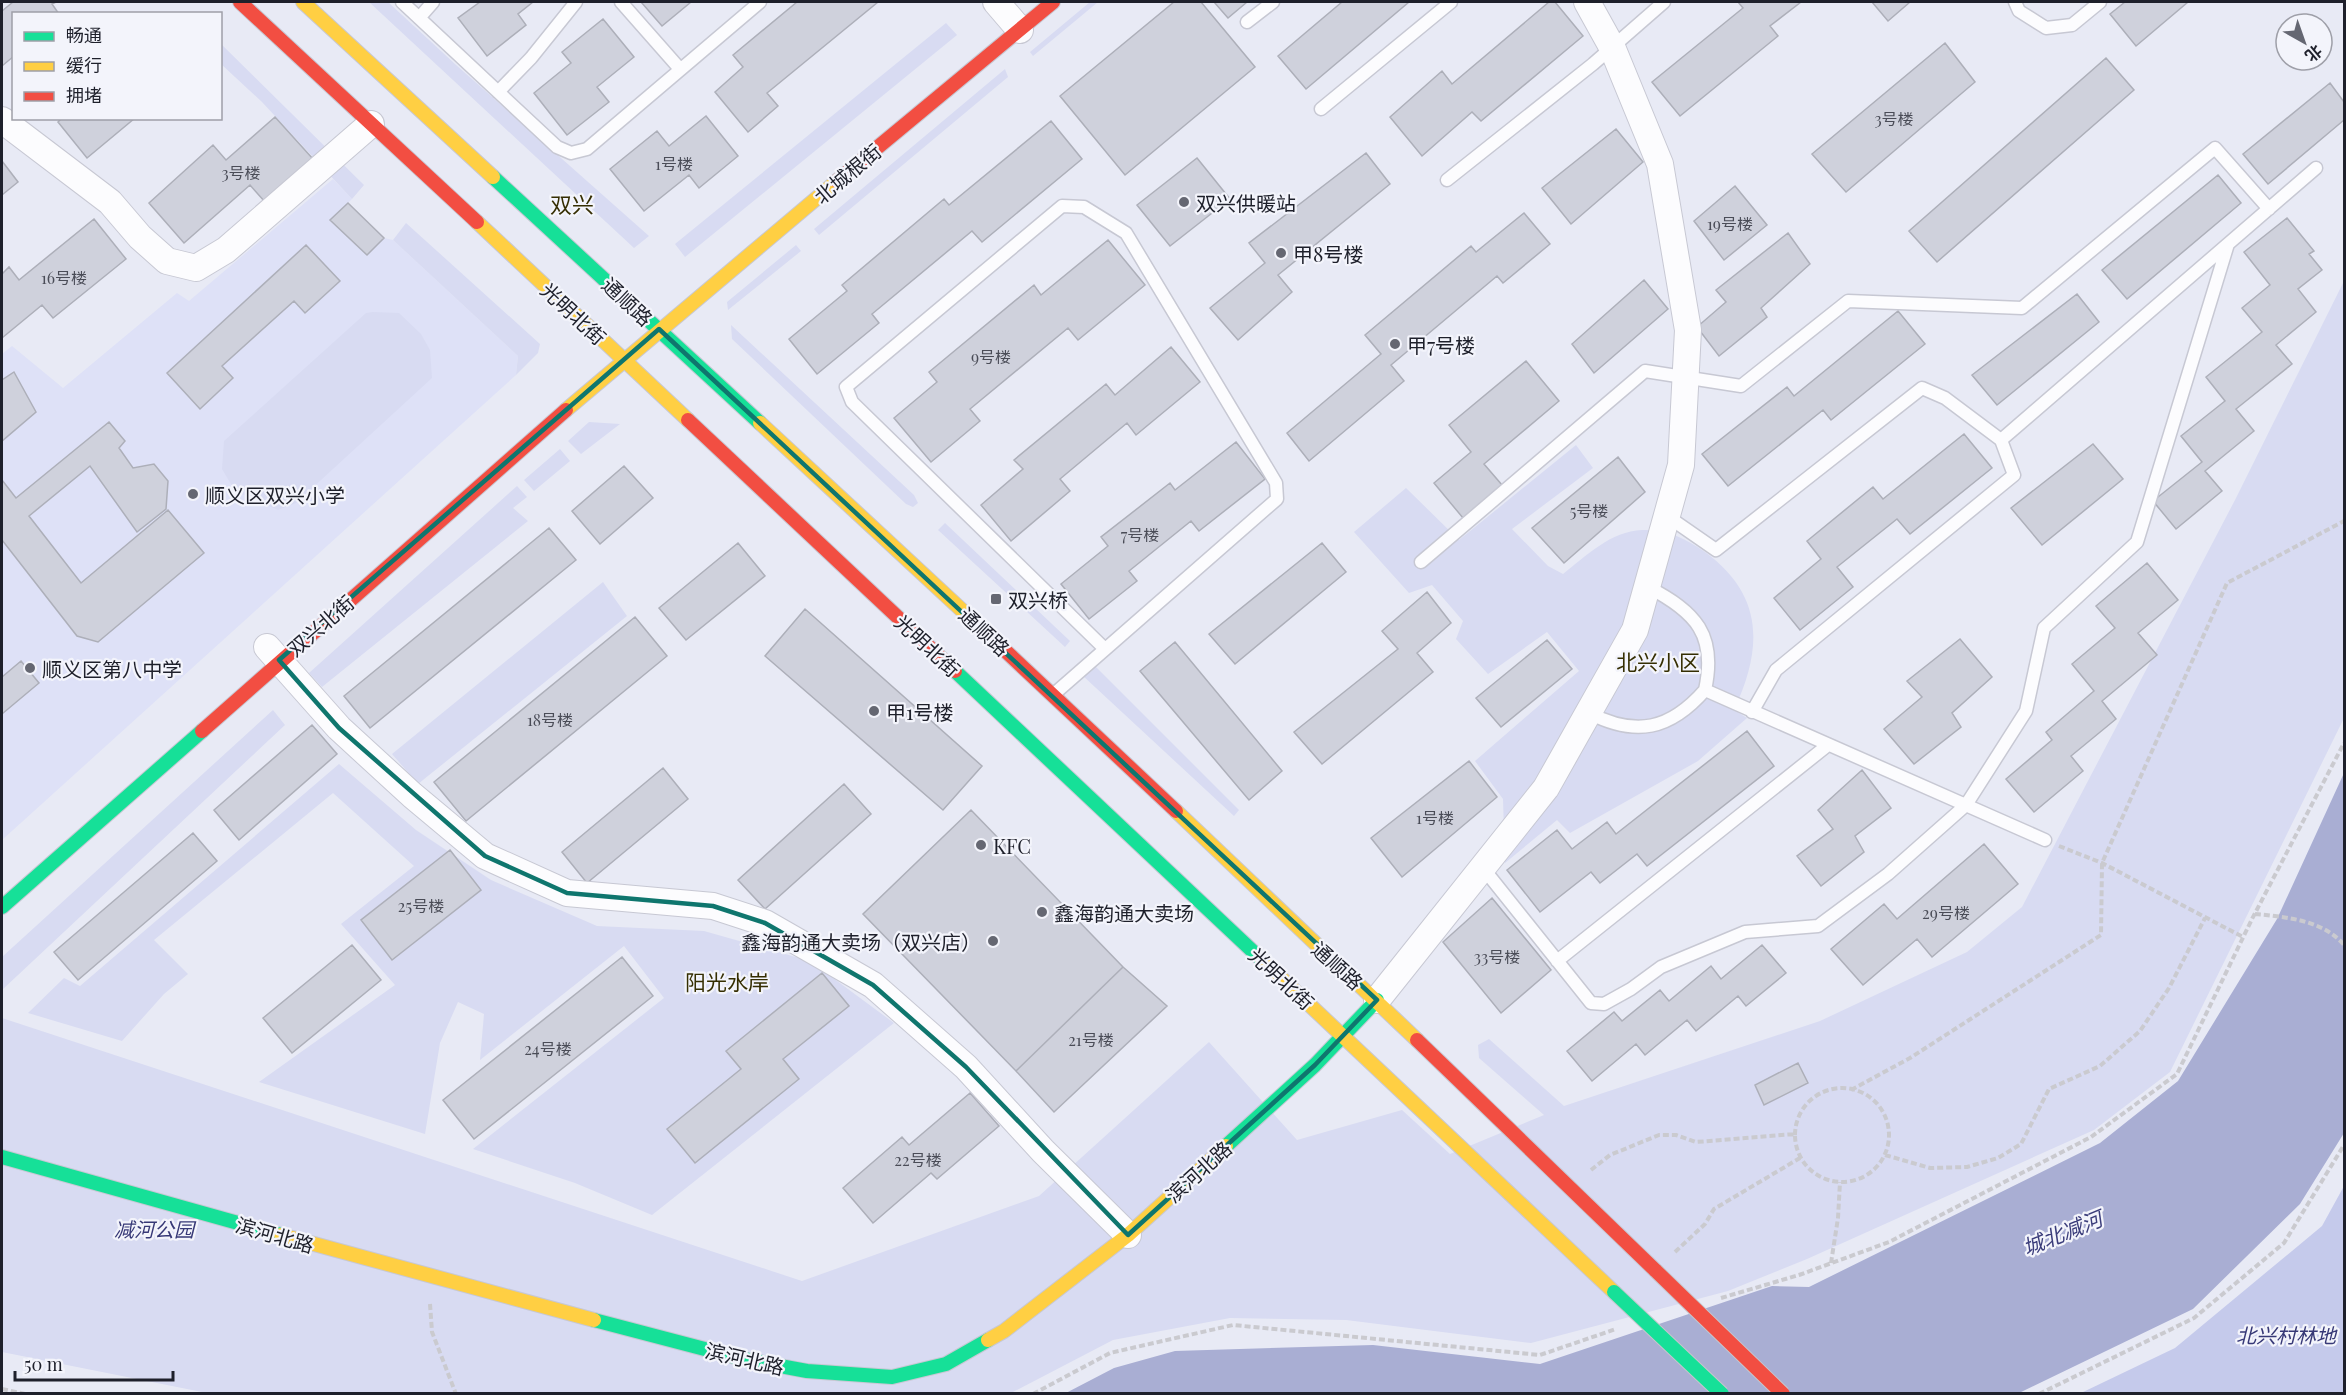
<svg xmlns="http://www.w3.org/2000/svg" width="2346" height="1395" viewBox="0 0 2346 1395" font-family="'Playfair Display','Noto Sans SC',serif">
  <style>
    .built { fill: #dee1f7 }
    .green { fill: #d8dbf2 }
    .forest { fill: #c5caeb }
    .water { fill: #a9aed3 }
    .building { fill: #cfd1dc; stroke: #adafb9; stroke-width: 1.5 }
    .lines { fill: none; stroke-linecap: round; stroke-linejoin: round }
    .lane-casing { stroke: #c7c8d3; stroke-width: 15 }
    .street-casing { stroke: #c7c8d3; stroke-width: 28 }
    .fast-casing { stroke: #c7c8d3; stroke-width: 16 }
    .slow-casing { stroke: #c7c8d3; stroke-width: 16 }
    .jam-casing { stroke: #c7c8d3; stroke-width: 16 }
    .path { stroke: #cacacf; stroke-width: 4; stroke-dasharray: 6 3; stroke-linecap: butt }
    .lane { stroke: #fcfcfe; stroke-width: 12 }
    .street { stroke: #fcfcfe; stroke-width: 26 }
    .fast { stroke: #16e098; stroke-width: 14 }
    .slow { stroke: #ffcf43; stroke-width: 14 }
    .jam { stroke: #f24e42; stroke-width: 14 }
    .fast-bridge-casing { stroke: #c6c7cc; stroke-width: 16; stroke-linecap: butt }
    .jam-bridge-casing { stroke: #c6c7cc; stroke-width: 16; stroke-linecap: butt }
    .fast-bridge { stroke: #16e098; stroke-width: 14 }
    .jam-bridge { stroke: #f24e42; stroke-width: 14 }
    .marked { fill: none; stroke: #0f766e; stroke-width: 4.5; stroke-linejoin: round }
    .poi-dot { fill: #656772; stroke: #f3f4fb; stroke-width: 2 }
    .labels { text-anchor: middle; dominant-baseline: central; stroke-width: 4.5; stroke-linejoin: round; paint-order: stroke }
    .number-label { font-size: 16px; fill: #4a4c57 }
    .street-label { font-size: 20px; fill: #1e202b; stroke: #f3f4fb }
    .poi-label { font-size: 20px; fill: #1e202b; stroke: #f3f4fb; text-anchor: start }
    .park-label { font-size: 20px; font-style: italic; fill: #373977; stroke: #f3f4fb }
    .neighbourhood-label { font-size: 21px; fill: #352e02; stroke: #f3f4fb }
    .water-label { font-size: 21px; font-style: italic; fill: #3b3d7b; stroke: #f3f4fb }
    .quarter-label { font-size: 22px; fill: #352e02; stroke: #f3f4fb }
  </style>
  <rect width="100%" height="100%" fill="#e8eaf5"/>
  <path class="built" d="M333 179 352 199 331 220 367 255 384 238 393 240 518 356 516 375 2 840V354L12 346 63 388 177 293 189 301Z"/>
  <path class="green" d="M369 2H388L455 64 649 236 634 248Z
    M1090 2H1098L1033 56 1030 52Z
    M946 23 957 35 685 257 675 244Z
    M220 43 364 185 352 199 262 102 221 64Z
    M1005 69 1008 77 819 235 814 229Z
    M406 223 540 344 538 353 516 375 518 356 393 240Z
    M796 245 801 251 728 310 727 302Z
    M2344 281V718L2170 1072 2094 1130 1807 1259 1728 1291 1531 1343 1346 1320 1230 1318 1113 1340 1011 1393H207L2 1352V1018L802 1281 1039 1196 1209 1042 1297 1140 1402 1110 1450 1154 1544 1115 1479 1058 1478 1045 1489 1039 1564 1106 1820 1021 1967 952 2022 907 2235 500Z
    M373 312 399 313 421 334 430 350 432 378 296 503 278 510 235 491 222 469 224 441 366 313Z
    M731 325 914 495 918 503 913 507 906 504 732 339Z
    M589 422 620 424 581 454 568 441Z
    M1576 445 1593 468 1512 529 1548 566 1563 574C1586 556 1611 531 1642 530 1666 529 1685 538 1705 552 1764 595 1763 648 1734 710L1747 718 1698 761 1570 833 1557 820 1505 863 1503 799 1475 761 1579 671 1547 632 1488 674 1456 639 1463 621 1432 585 1409 593 1354 532 1406 488 1459 540Z
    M560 449 570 461 534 491 524 480Z
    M517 486 527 497 513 508 528 521 322 687 309 673Z
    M945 523 1070 641 1065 647 938 530Z
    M603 582 627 616 418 784 392 754Z
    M1094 665 1239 810 1234 816 1082 675Z
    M273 710 285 725 2 990V957Z
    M339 764 416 830 491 880 597 926 704 931 810 961 894 1023 652 1215 575 1183 473 1149 664 998 624 946 480 1060 484 1014 458 1002 440 1043 425 1134 259 1082 395 985 341 924 414 866 333 793 154 940 188 974 164 994 122 1041 28 1013 64 978 80 986Z"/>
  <path class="forest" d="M2344 1186V1393H2081L2175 1348 2322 1226Z"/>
  <path class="water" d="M2344 773V1133L2300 1204 2193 1309 2019 1393 1064 1394 1114 1368 1175 1351 1373 1345 1540 1364 1772 1286 1809 1287 2100 1143 2178 1081 2277 919Z"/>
  <path class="building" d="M13 2H56L52 4 59 14H14V56L2 66V11Z
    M480 2H533L518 14 526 25 487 56 458 18Z
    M641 2H691L662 26Z
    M797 2H878L767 93 778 106 748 132 715 92 743 67 733 55Z
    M1174 2H1201L1255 67 1125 175 1060 96Z
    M1214 2H1247L1228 18Z
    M1342 2H1409L1306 89 1278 56Z
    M1549 2H1555L1583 36 1481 121 1472 112 1422 156 1390 117 1442 71 1452 84Z
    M1738 2H1801L1770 26 1778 36 1680 116 1652 82 1743 8Z
    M1872 2H1910L1888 21Z
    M2125 2H2188L2136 46 2110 14Z
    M603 19 634 57 597 87 609 102 567 135 534 93 571 63 562 52Z
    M1945 43 1975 82 1846 192 1812 154Z
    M2106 58 2134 90 1937 262 1909 231Z
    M2330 83 2344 102V120L2268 184 2243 154Z
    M706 116 738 156 699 188 689 175 644 211 610 169 657 131 669 146Z
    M275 117 313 159 265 202 250 185 184 243 149 203 213 145 226 160Z
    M62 118H135L87 158 58 122Z
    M1051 121 1082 159 982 242 972 231 872 314 879 323 817 374 789 339 847 291 842 285 944 199 949 205Z
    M1616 129 1643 162 1571 224 1542 188Z
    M1366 153 1390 184 1278 275 1292 292 1238 340 1210 308 1265 263 1249 243Z
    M1197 158 1230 199 1170 246 1137 205Z
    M2 161 18 182 2 195Z
    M2218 175 2241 203 2127 299 2102 270Z
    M1735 186 1767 225 1724 260 1694 221Z
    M348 203 384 238 367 255 330 220Z
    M1524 213 1550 244 1503 283 1497 276 1391 365 1404 381 1309 461 1287 433 1381 354 1365 335 1471 246 1476 252Z
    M2287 218 2314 251 2309 254 2322 270 2298 289 2316 312 2276 345 2292 364 2236 409 2254 431 2205 471 2222 491 2176 529 2153 501 2202 462 2181 436 2225 401 2206 377 2262 332 2242 308 2270 285 2244 252Z
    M94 219 126 259 53 318 42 305 2 338V274L9 267 19 280Z
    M1788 233 1810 264 1761 308 1767 317 1719 356 1697 327 1726 302 1716 290Z
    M1108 240 1145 285 1078 340 1068 328 970 409 980 421 931 462 894 418 937 382 929 372 1034 285 1041 295Z
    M306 245 340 281 305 313 294 301 222 366 233 378 200 409 167 373Z
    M1644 280 1668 309 1594 373 1572 344Z
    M2077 294 2099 322 1997 405 1972 375Z
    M1898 311 1925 344 1831 420 1823 410 1728 486 1702 454 1787 387 1794 396Z
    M1171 347 1200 382 1136 435 1127 423 1060 479 1070 491 1011 541 981 505 1023 469 1014 460 1106 384 1115 395Z
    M1526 361 1559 401 1484 464 1502 485 1463 518 1434 483 1471 452 1449 425Z
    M14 372 36 412 2 441V380Z
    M109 422 125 441 119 448 133 468 154 464 168 481 166 509 137 532 90 466 29 516 81 583 168 510 204 553 98 642 77 636 2 540V480L16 498Z
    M1964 434 1992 468 1910 534 1897 519 1837 567 1853 587 1800 630 1774 598 1821 559 1807 541 1873 487 1883 499Z
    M1236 442 1265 479 1199 531 1191 521 1129 571 1137 581 1089 619 1061 584 1108 546 1101 537 1170 483 1175 490Z
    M2093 444 2123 479 2042 545 2011 508Z
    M1618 457 1645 492 1564 563 1532 528Z
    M624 466 653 498 600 544 572 511Z
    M549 528 576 560 370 728 344 696Z
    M738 543 765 576 686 640 659 608Z
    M1322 543 1346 572 1235 664 1209 634Z
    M2147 563 2178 600 2138 633 2157 655 2102 701 2116 719 2071 756 2083 771 2034 812 2006 779 2052 740 2046 732 2094 691 2072 664 2115 628 2096 606Z
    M1427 592 1451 623 1417 653 1433 672 1322 764 1294 732 1398 649 1382 631Z
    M805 609 982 766 943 810 765 656Z
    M635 617 667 656 466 821 434 782Z
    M1960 639 1992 677 1952 713 1961 727 1914 764 1884 729 1922 697 1907 681Z
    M1547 640 1572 669 1501 727 1476 698Z
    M1175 642 1282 771 1249 800 1140 671Z
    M21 661 39 683 2 714V677Z
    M312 725 337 754 239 840 214 810Z
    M1747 731 1774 766 1647 866 1637 854 1600 883 1591 872 1540 912 1507 870 1557 830 1572 849 1607 822 1616 834Z
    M1469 761 1497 797 1402 877 1371 838Z
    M663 768 688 799 587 883 562 852Z
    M1862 770 1891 808 1855 836 1864 852 1821 886 1797 856 1833 829 1818 810Z
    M844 784 871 814 765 909 738 880Z
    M971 810 1123 967 1016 1071 863 914Z
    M193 833 217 861 78 980 54 952Z
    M1984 844 2018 884 1932 957 1917 939 1863 985 1831 949 1884 904 1897 919Z
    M450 850 481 890 392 960 361 920Z
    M1492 898 1551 970 1501 1013 1443 942Z
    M352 945 381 980 292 1053 263 1018Z
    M1762 945 1786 973 1746 1006 1738 996 1696 1031 1687 1020 1645 1055 1636 1044 1592 1081 1567 1051 1614 1012 1622 1021 1660 990 1669 1001 1711 966 1721 979Z
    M622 957 653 996 474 1139 443 1100Z
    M1123 967 1167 1006 1054 1112 1016 1071Z
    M822 973 849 1006 783 1059 799 1079 695 1163 667 1129 741 1069 726 1051Z
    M1798 1063 1808 1083 1764 1105 1755 1085Z
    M970 1093 999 1126 937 1179 931 1173 873 1223 843 1188 902 1137 909 1145Z"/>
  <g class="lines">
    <g class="lane-casing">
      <path id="lane" d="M402 2 557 147 571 153 587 149 760 2
        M621 2 680 69
        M2015 2 2019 11 2046 28 2072 25 2100 2
        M419 18 433 2
        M1247 22 1273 2
        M498 92 531 58 576 2
        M1321 109 1451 2
        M1447 180 1593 64 1664 2
        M1667 516 1716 550 1922 388 1945 398 2001 440
        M1421 562 1645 371 1741 386 1848 301 2022 308 2215 148 2269 209
        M1648 587C1696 612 1717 635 1705 690L2045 840
        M1054 694 1277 499 1276 483 1126 233 1084 207 1062 206 846 387 852 402 1105 649
        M1752 712 1776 670 2014 475 2001 440 2316 168
        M1589 713C1636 737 1670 730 1705 690
        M1483 868 1591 1003 1604 1004 1631 989 1661 967 1745 932 1818 926 1888 874 1966 805 2026 711 2044 628 2137 542 2228 244
        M1557 961 1828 745"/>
    </g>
    <g class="street-casing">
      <path id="street" d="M996 2 1020 30
        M2 120 110 202 140 237 167 261 196 268 226 250 371 124
        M267 647 339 728 412 795 485 856 567 893 713 906 765 923 873 985 966 1067 1043 1151 1128 1235
        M1377 1000 1546 788 1635 630 1681 465 1688 330 1660 164 1612 47 1587 2"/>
    </g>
    <g class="fast-casing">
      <path id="fast" d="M493 177 760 423
        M955 671 1262 960
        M2 907 202 731
        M1226 1146 1315 1065 1377 1000
        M2 1157 281 1235
        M594 1320 743 1359 807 1371 892 1377 946 1364 988 1340"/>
    </g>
    <g class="slow-casing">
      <path id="slow" d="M303 2 493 177
        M477 222 688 420
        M566 410 837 181
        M760 423 980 627
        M1176 811 1417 1040
        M1262 960 1614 1292
        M281 1235 594 1320
        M988 1340 1004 1331 1128 1235 1226 1146"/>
    </g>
    <g class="jam-casing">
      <path id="jam" d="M240 2 477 222
        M837 181 1053 2
        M688 420 955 671
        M980 627 1176 811
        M202 731 566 410
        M1417 1040 1656 1271"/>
    </g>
    <path class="path" d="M2059 846 2102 863 2243 937
      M2255 914C2286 917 2323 920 2344 945
      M1795 1135a47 47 0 1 1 94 0a47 47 0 1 1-94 0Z
      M1851 1090 1910 1058 2101 935 2102 863 2227 583 2344 521
      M1885 1155 1930 1168 1967 1167 1998 1158 2021 1144 2049 1089 2100 1066 2140 1031 2169 988 2205 918
      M1591 1170 1610 1155 1659 1135H1676L1696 1142 1795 1134
      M1675 1252 1705 1224 1714 1209 1800 1158
      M1831 1263 1838 1218 1840 1182
      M1721 1298 1799 1275 1889 1242 2091 1137 2177 1074 2252 919 2344 743
      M430 1304 432 1332 456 1394
      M2 1389 25 1394
      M1033 1394 1110 1353 1233 1325 1540 1355 1616 1329
      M2039 1394 2194 1318 2284 1243 2344 1145"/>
    <use href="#lane" class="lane"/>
    <use href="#street" class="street"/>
    <use href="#fast" class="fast"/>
    <use href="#slow" class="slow"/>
    <use href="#jam" class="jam"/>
    <g class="fast-bridge-casing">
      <path id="fast-bridge" d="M1614 1292 1722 1394"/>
    </g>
    <g class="jam-bridge-casing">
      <path id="jam-bridge" d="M1656 1271 1783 1394"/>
    </g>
    <use href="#fast-bridge" class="fast-bridge"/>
    <use href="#jam-bridge" class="jam-bridge"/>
  </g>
  <path class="marked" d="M659 329 1377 1000 1315 1065 1128 1235 966 1067 873 985 765 923 713 906 567 893 485 856 339 728 279 660Z"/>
  <g class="poi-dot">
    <circle cx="1184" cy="202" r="6"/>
    <circle cx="1281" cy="253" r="6"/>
    <circle cx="1395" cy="344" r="6"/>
    <circle cx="193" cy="494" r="6"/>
    <rect x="990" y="593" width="12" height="12" rx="3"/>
    <circle cx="30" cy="668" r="6"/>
    <circle cx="874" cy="711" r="6"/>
    <circle cx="981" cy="845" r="6"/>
    <circle cx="1042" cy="912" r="6"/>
    <circle cx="993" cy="941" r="6"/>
  </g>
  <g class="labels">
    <g class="number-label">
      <text x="1894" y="118">3号楼</text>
      <text x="674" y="163">1号楼</text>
      <text x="241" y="172">3号楼</text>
      <text x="1730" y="223">19号楼</text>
      <text x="64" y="277">16号楼</text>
      <text x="991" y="356">9号楼</text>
      <text x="1589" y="510">5号楼</text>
      <text x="1140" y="534">7号楼</text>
      <text x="550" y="719">18号楼</text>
      <text x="1435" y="817">1号楼</text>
      <text x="421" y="905">25号楼</text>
      <text x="1946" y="912">29号楼</text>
      <text x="1497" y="956">33号楼</text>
      <text x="1091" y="1039">21号楼</text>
      <text x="548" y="1048">24号楼</text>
      <text x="918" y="1159">22号楼</text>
    </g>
    <g class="street-label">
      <text transform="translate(847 173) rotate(-40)">北城根街</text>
      <text transform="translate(628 301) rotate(43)">通顺路</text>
      <text transform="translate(574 313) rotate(43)">光明北街</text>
      <text transform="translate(320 625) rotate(-41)">双兴北街</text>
      <text transform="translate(985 631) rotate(43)">通顺路</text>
      <text transform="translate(928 645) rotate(43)">光明北街</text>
      <text transform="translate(1338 965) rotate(42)">通顺路</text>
      <text transform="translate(1282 978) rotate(43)">光明北街</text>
      <text transform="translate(1198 1171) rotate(-42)">滨河北路</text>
      <text transform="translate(275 1234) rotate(16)">滨河北路</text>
      <text transform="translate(745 1358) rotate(13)">滨河北路</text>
    </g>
    <g class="poi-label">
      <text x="1196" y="202">双兴供暖站</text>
      <text x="1293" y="253">甲8号楼</text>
      <text x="1407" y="344">甲7号楼</text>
      <text x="205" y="494">顺义区双兴小学</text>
      <text x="1008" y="599">双兴桥</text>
      <text x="42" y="668">顺义区第八中学</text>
      <text x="886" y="711">甲1号楼</text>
      <text x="993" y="845">KFC</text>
      <text x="1054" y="912">鑫海韵通大卖场</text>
      <text x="981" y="941" text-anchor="end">鑫海韵通大卖场（双兴店）</text>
    </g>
    <g class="park-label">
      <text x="154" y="1228">减河公园</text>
      <text x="2286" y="1334">北兴村林地</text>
    </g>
    <g class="neighbourhood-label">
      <text x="1658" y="661">北兴小区</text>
      <text x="727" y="981">阳光水岸</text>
    </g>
    <g class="water-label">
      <text transform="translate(2062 1232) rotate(-22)">城北减河</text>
    </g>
    <g class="quarter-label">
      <text x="572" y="204">双兴</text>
    </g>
  </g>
  <rect width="2346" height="1395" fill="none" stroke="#1e202b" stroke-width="6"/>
  <rect x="12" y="12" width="210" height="108" fill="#f3f4fb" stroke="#9e9fa8" stroke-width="1.5"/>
  <rect x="24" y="32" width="30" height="9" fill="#16e098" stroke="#9e9fa8" stroke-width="1.5"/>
  <text x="66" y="42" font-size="18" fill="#1e202b">畅通</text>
  <rect x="24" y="62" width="30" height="9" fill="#ffcf43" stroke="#9e9fa8" stroke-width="1.5"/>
  <text x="66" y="72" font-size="18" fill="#1e202b">缓行</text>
  <rect x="24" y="92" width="30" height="9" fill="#f24e42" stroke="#9e9fa8" stroke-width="1.5"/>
  <text x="66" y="102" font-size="18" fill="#1e202b">拥堵</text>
  <g transform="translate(2304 42) rotate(140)"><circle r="28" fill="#f3f4fb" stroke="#9e9fa8" stroke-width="1.5"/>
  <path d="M0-4.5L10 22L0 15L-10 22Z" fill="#656772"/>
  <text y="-9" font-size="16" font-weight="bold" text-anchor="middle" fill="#1e202b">北</text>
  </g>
  <path d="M15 1371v9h158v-9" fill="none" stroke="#1e202b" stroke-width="3"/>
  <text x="24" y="1371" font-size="18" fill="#1e202b" stroke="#f3f4fb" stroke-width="4.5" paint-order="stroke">50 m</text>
</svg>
